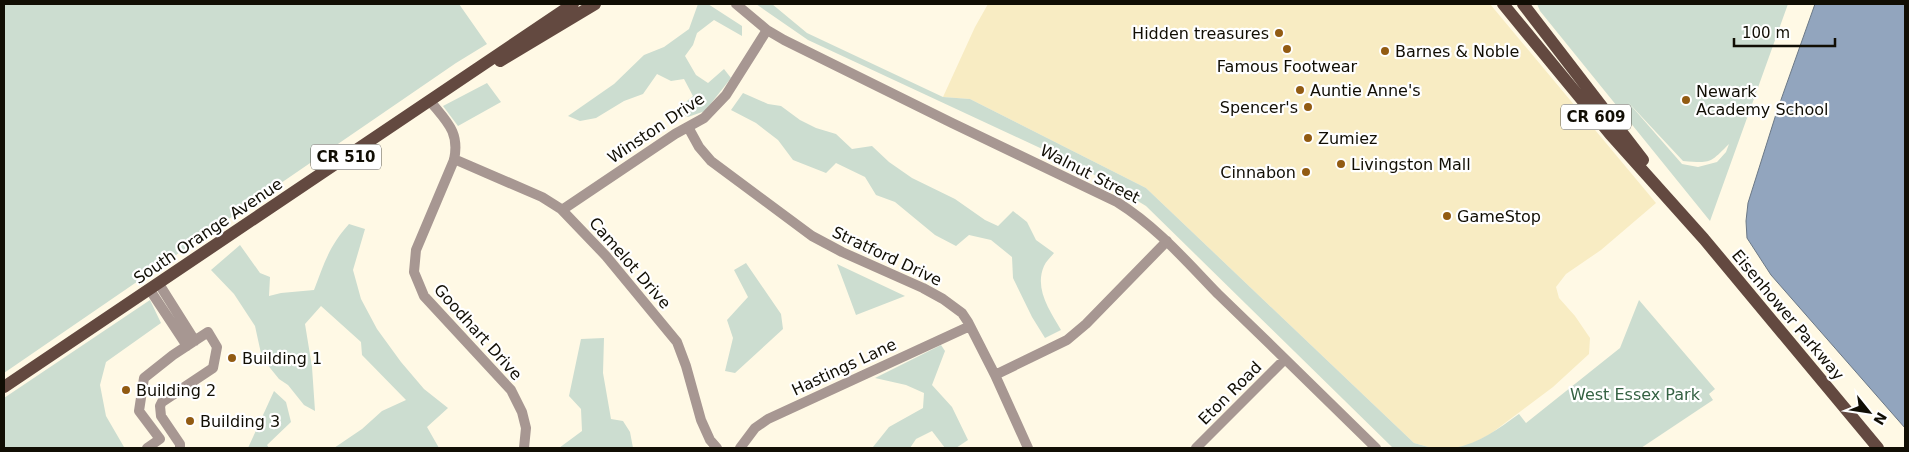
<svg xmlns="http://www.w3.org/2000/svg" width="1909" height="452" viewBox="0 0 1909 452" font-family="'DejaVu Sans',sans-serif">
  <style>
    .built { fill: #f8ecc3 }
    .green { fill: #ccddd0; fill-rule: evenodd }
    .water { fill: #92a5be; stroke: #6b7886 }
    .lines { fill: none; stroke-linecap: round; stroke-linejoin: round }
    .minor { stroke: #a79792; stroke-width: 10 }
    .major { stroke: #634940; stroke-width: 12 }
    .poi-dot { fill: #925b12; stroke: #fff; stroke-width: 2 }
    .labels { text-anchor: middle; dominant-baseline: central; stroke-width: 4.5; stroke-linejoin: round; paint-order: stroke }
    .shield { fill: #fff; stroke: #58564f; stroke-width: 1 }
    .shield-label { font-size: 15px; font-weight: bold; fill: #110e04 }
    .poi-label { font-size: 16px; fill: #110e04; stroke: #fff; text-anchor: start }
    .street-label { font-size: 16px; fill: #110e04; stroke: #fff }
    .park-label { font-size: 16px; fill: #356243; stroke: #fff }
  </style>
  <rect width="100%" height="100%" fill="#fff9e5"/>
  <path class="built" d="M988 4H1490L1656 203 1601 250 1566 274 1556 287 1559 298 1575 316 1590 338 1589 354 1553 387 1489 435 1469 445 1454 448H1432L1414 443 1146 188 970 99 943 97 975 27Z"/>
  <path class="green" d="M4 4H459L487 44 456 63 4 373Z
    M698 4H708L742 26V36L714 20 697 33 693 45 685 56 696 75 708 83 724 69 731 78 705 111 688 117 676 110 693 96 684 79 671 81 657 74 643 94 624 101 596 118 580 121 568 116 614 84 644 55 664 47 689 29Z
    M756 4H772L807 33 943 97 970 99 1146 188 1414 443 1432 448H1393L1146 206 1083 168 808 40Z
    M1537 4H1788L1710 221 1540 11ZM1627 101 1683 161C1711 163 1709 164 1729 144L1726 152 1717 162 1698 167 1682 164Z
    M487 83 501 102 458 126 443 106Z
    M743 93 768 104 781 106 800 120 816 128 836 134 852 149 872 146 889 162 912 178 955 199 985 220 998 226 1013 211 1027 222 1036 240 1054 253C1051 257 1046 261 1044 266 1034 289 1050 311 1061 330L1045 338 1032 317 1013 278 1012 257 991 240 969 235 956 246 935 235 895 202 876 195 865 177 836 163 826 173 793 160 778 140 756 123 731 110Z
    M349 224 365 229 353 270 361 299 377 329 401 362 424 389 448 408 427 427 439 448H334L362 429 382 411 406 400 362 355 361 342 321 306 305 324 312 367 315 411 304 405 288 385 279 379 262 358 255 326 234 294 211 270 240 245 260 273 270 277 269 296 281 293 314 290C324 264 329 246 349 224Z
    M746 263 781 314 783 329 735 373 725 371 733 338 727 320 748 297 734 270Z
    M837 264 905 296 856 315Z
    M150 300 161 323 106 362 100 385 106 416 124 447 123 448H4V398Z
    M1639 300 1715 389 1709 394 1713 400 1641 448H1454C1480 443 1498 429 1519 414L1526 423 1620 348Z
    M604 338 603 373 611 419 623 421 630 432 633 448H559L582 431 581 409 569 396 581 339Z
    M941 345 945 351 932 385 952 407 968 440 956 448H945L932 431 916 439 910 448H875L873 447 889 427 923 408 924 393 906 385 875 378Z
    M274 391 286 402 291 422 267 445 269 448H248Z"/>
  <path class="water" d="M1815 4H1905V428L1771 275 1747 238 1746 221 1748 203 1777 111Z"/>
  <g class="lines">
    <path class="minor" d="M736 4 767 30 784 40 952 123 1117 202C1157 227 1186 261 1218 294 1271 345 1324 397 1376 448
      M430 101C447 122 460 132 454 160L416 250 414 272 424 296 511 390 522 412 526 428 524 448
      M688 127 699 147 711 161 812 236 842 252 923 288 943 299 962 313 968 322 995 375 1028 448
      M454 159 542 197 561 209 606 256 677 342 686 366 701 420 710 440 717 448
      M562 210 675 134 704 118 726 95 767 30
      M159 284 195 341
      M150 290 187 346
      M995 375 1067 340 1086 324 1167 241
      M147 448 160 439 139 411 144 378 173 355 208 332 217 347 213 368 162 402 160 406 161 416 180 444V448
      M740 448 755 428 768 419 970 326
      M1196 448 1285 359"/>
    <path class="major" d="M1503 4 1610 134 1704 239 1878 448
      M1523 4 1643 160
      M500 61 595 4
      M4 387 573 4"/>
  </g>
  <g class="poi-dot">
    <circle cx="1279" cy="33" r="5"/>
    <circle cx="1287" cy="49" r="5"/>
    <circle cx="1385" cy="51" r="5"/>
    <circle cx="1300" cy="90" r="5"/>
    <circle cx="1686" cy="100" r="5"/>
    <circle cx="1308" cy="107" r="5"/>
    <circle cx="1308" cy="138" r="5"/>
    <circle cx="1341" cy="164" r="5"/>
    <circle cx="1306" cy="172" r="5"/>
    <circle cx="1447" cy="216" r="5"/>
    <circle cx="232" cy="358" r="5"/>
    <circle cx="126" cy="390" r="5"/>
    <circle cx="190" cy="421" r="5"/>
  </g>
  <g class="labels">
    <g class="shield">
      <rect x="1561" y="104.5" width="70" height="25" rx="4"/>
      <rect x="311" y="144.5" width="70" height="25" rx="4"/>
    </g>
    <g class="shield-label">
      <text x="1596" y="117">CR 609</text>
      <text x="346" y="157">CR 510</text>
    </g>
    <g class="poi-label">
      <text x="1269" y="33" text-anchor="end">Hidden treasures</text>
      <text x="1395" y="51">Barnes &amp; Noble</text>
      <text x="1287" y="66" text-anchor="middle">Famous Footwear</text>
      <text x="1310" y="90">Auntie Anne's</text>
      <text x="1696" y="91">Newark<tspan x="1696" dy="18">Academy School</tspan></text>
      <text x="1298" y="107" text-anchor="end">Spencer's</text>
      <text x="1318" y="138">Zumiez</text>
      <text x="1351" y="164">Livingston Mall</text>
      <text x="1296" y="172" text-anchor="end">Cinnabon</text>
      <text x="1457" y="216">GameStop</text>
      <text x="242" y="358">Building 1</text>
      <text x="136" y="390">Building 2</text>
      <text x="200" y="421">Building 3</text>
    </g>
    <g class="street-label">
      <text transform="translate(656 128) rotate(-34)">Winston Drive</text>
      <text transform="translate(1090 174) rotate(27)">Walnut Street</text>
      <text transform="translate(208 231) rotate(-34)">South Orange Avenue</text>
      <text transform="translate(887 256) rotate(25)">Stratford Drive</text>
      <text transform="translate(630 263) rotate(49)">Camelot Drive</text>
      <text transform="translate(1788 315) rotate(50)">Eisenhower Parkway</text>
      <text transform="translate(478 332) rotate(48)">Goodhart Drive</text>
      <text transform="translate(844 367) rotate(-25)">Hastings Lane</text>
      <text transform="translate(1230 393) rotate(-45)">Eton Road</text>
    </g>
    <g class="park-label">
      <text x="1635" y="394">West Essex Park</text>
    </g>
  </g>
  <rect width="1909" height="452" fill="none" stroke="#110e04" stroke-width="10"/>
  <g transform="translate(1869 412) rotate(120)" stroke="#ffffff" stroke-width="4" paint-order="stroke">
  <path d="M0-4L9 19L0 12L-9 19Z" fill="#110e04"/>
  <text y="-8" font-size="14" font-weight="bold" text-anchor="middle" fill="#110e04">N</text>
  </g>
  <path d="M1734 38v8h101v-8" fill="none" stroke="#110e04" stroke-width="2.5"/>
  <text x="1742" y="38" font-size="15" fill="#110e04" stroke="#ffffff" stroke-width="4" paint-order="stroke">100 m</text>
</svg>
